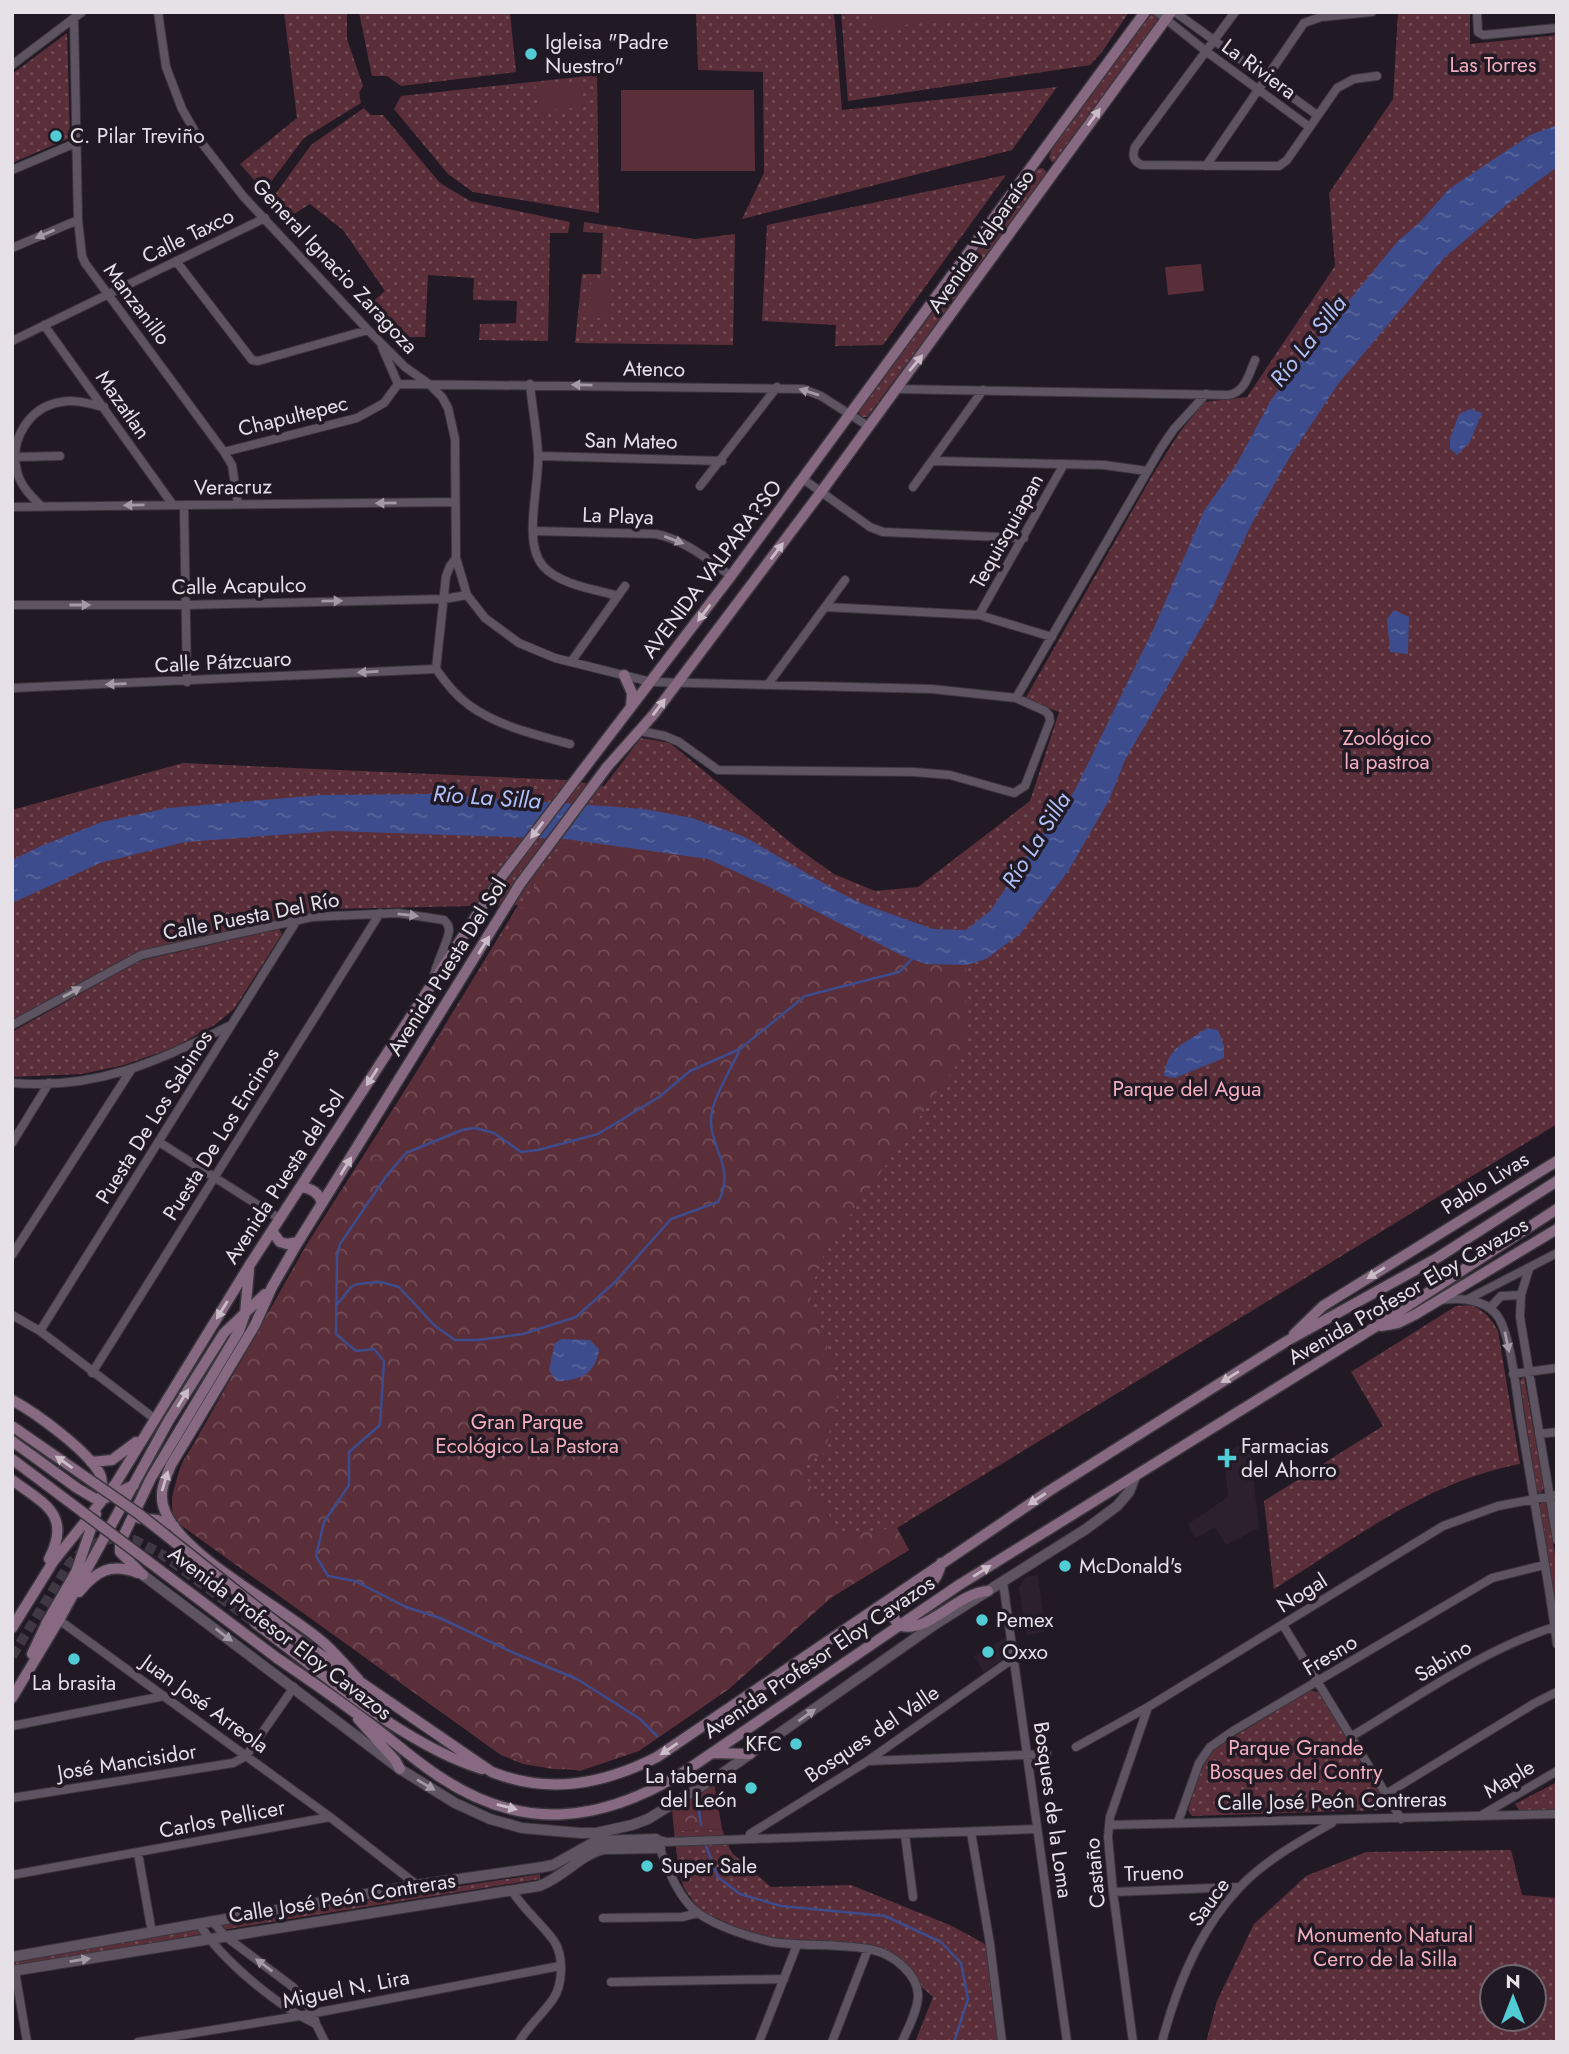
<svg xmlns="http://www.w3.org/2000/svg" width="1569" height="2054" viewBox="0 0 1569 2054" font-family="Jost,sans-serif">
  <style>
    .built { fill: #2c202f }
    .grass { fill: url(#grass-dots); fill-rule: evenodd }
    .forest { fill: url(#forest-crowns) }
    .pitch { fill: #5b2f3a }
    .water { fill: url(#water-ripples) }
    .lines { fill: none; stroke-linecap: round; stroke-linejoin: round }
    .stream { stroke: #3d4c8c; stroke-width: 2.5 }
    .secondary-tunnel { stroke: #3f3741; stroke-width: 10; stroke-dasharray: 10 5; stroke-linecap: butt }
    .minor-casing { stroke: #3a353d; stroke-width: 10 }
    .tertiary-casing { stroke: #3a353d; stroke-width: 12 }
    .secondary-casing { stroke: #3a353d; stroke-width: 13 }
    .minor { stroke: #5e5461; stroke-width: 8 }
    .tertiary { stroke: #5e5461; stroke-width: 10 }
    .secondary { stroke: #876a81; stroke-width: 10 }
    .secondary-bridge-casing { stroke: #3a353d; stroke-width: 13; stroke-linecap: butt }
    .secondary-bridge { stroke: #876a81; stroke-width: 10 }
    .oneway { fill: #cabdc8 }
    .oneway2 { fill: #a29aa4 }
    .poi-dot { fill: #51ccd4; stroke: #211924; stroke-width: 2.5 }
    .labels { text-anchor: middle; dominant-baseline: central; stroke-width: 7; stroke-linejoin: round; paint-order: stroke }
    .poi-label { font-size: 21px; fill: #e6e0e7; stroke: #211924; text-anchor: start }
    .park-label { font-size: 21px; fill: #f3afbe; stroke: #211924 }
    .street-label { font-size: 21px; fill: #e6e0e7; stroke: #211924 }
    .water-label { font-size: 23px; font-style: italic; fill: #b1c2fa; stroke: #211924 }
  </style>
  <defs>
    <pattern id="grass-dots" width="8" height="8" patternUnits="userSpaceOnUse" patternTransform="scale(1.75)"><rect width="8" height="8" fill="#5b2f3a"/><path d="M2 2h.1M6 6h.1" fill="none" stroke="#734d56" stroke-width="1.8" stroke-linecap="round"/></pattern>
    <pattern id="forest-crowns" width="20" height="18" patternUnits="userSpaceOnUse" patternTransform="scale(1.75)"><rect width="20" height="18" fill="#5b2f3a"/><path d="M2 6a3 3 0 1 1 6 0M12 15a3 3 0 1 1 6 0" fill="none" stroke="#734d56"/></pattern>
    <pattern id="water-ripples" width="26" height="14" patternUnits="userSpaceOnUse" patternTransform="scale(1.75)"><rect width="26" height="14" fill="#3d4c8c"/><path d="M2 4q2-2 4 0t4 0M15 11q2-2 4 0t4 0" fill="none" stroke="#59669c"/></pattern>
  </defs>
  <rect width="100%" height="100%" fill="#211924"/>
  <path class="built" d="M1249 1439 1259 1528 1226 1545 1215 1527 1196 1538 1188 1524 1228 1497 1224 1455Z
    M1038 1575 1045 1632 1026 1635 1019 1587 1026 1577Z
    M1006 1637 1008 1656 984 1672 974 1656Z"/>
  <path class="grass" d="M284 12H347V39L363 86 359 93 361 103 304 138 264 191 240 164 297 118Z
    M359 12H510L516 72 401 86 387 76H372Z
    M696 12H834L842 110 1057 87 1012 150 742 219 764 173 763 72 698 70Z
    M841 12H1129L1102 52 1090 65 848 101Z
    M1151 12H1156L1161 20 1057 161 1052 162 1049 158 1053 144Z
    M1398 12H1470V44L1557 35V1124L897 1528 909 1550 832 1597 732 1682 583 1770 553 1769 523 1764 501 1755 177 1522 172 1497 183 1461 291 1291 316 1237 518 905 331 909 137 955 12 1022V810L183 763 565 780 604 786 641 738 670 743 796 847 834 874 875 891 918 887 1030 801 1059 712 1025 699 1152 476 1179 433 1204 402 1247 397 1335 266 1329 193 1393 99Z
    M67 33 70 138 12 163V74Z
    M597 75 599 213 473 192 448 174 394 109 401 96Z
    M364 108 371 115H383L440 183 470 201 570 222 568 233H550L548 341 479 340 480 324 516 323 517 301 473 300 474 278 428 275 425 337H404L370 304 385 291 343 230 310 204 289 217 274 196 311 145Z
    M1043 168 1048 174 867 417H861L858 409 1034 170Z
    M1006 175 883 345 835 346 836 325 762 321 767 225Z
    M584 222 695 239 735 234 733 345 575 343 582 274H601L603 233 583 232Z
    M279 929 282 934 234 1009 216 1024 175 1047 124 1065 82 1074 12 1077V1032L139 961Z
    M1471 1305C1485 1311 1491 1318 1498 1331L1520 1464C1428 1481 1351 1541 1274 1589L1264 1501 1383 1426 1351 1372 1456 1306Z
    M1524 1376 1544 1488 1540 1494 1536 1489 1520 1381Z
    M1542 1502 1546 1503 1557 1566V1615L1539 1506Z
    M1309 1691 1319 1692 1387 1806 1383 1810 1192 1816 1188 1810 1202 1766 1215 1748Z
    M1557 1782V1811L1519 1810 1515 1804Z
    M722 1829 731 1852 771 1887 851 1885 952 1926 987 1945 1001 2042H915L933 1997 877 1948 799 1942 753 1935 699 1910 684 1888 679 1872 674 1831Z
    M1511 1850 1522 1895 1557 1898V2042H1206L1217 2001 1254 1924 1306 1876 1366 1852ZM1492 1977H1534V2019H1492Z
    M540 1874V1879L222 1930 220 1923Z
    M198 1926 202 1934 12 1968V1959Z"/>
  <path class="forest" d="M565 839 708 859 767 886 901 955 926 964 966 965 965 1053 826 1250 809 1294 840 1384 825 1452 800 1468 841 1534 897 1528 909 1550 832 1597 729 1689 639 1751 580 1771 501 1755 175 1521C168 1502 175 1486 180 1468L307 1244Z
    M714 1783 722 1829 674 1831 672 1810Z"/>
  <path class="pitch" d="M871 12H997L998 16 873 28Z
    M580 82 584 107 540 111 535 87Z
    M621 90H754L755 171H621Z
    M1201 264 1204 291 1168 295 1165 267Z
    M591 281H611V318H590Z"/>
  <path class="water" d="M1557 125V167L1510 202 1444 258 1338 384 1291 455 1251 525 1213 607 1125 760 1109 800 1069 870 1020 934 986 959 966 965 926 964 901 955 767 886 708 859 565 839 333 831 185 842 100 863 12 903V860L41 846 102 822 168 808 321 795 429 794 590 805 644 809 692 818 745 837 837 891 863 904 933 929 966 930 991 910 1033 847 1075 790 1153 630 1204 511 1236 465 1271 400 1313 344 1398 241 1420 222 1449 189 1530 135Z
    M1470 409 1482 413 1470 442 1457 455 1450 449V438L1459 414Z
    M1394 610 1409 617 1408 654 1390 652 1387 619Z
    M1207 1028 1218 1030 1224 1046V1058L1175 1078 1164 1076C1168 1045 1184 1045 1207 1028Z
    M562 1339 590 1340 599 1349C596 1374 580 1381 556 1381L549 1370 555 1343Z"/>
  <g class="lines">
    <path class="stream" d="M336 1306 351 1287 357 1284 381 1282 399 1287 435 1326 455 1340H478L523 1334 576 1317 615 1282 671 1219 718 1202C738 1166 705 1145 712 1111 715 1095 732 1067 739 1051
      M657 1736 640 1719 577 1679 514 1653 440 1618 406 1607 355 1581 328 1576 316 1556 324 1522 349 1485V1452L380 1425 384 1361 374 1349 356 1351 336 1334 337 1256 340 1244 387 1175 406 1153 462 1130 475 1128 494 1133 521 1152 538 1150 598 1134 659 1097 690 1071 740 1049 805 996 899 972 912 959
      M697 1796 701 1825
      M706 1846 718 1877 740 1894 781 1906 885 1916 941 1942 961 1963 968 1999 954 2042"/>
    <path class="secondary-tunnel" d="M12 1656 70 1563 88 1546 110 1539 134 1540 160 1553 255 1623"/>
    <g class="minor-casing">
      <path id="minor" d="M158 12 166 67 182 109 201 142 243 196 368 330 405 367 429 384 442 397 448 408 455 439 456 558 450 566 446 576 436 669
        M1157 12 1207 52 1308 126
        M1175 12 1317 115
        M1235 12 1135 147C1132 156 1133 161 1142 165L1279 166 1287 160 1337 88 1354 79 1377 76
        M1477 12 1478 32 1483 35 1557 28
        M74 18 78 220 82 256 85 263 224 452 232 465 238 504
        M12 65 82 12
        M1206 166 1304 23 1321 17 1372 12
        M12 170 78 142
        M12 248 78 220
        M176 261 252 360 258 361 368 330
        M44 325 173 505
        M12 341 265 218
        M382 347 398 384 803 389 821 396 868 426
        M530 384C532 407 537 431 538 454 540 484 522 542 543 566 560 585 594 589 618 596
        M895 389 1228 395C1245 393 1249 374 1255 360
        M224 452 357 418 384 403 398 384
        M539 456 722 461
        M16 457 60 456
        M933 461 1104 465 1147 471
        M803 479 870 527 883 532 1024 538
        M700 486 777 387
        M913 487 983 390
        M184 505 187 682
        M12 507 455 502
        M42 507C32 497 20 486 17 471 9 440 29 407 61 402 76 399 90 404 104 407
        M533 531 656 534C685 540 707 559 731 576
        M456 558 467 595 485 618 519 643 555 658 651 682 932 689 1016 698 1045 711 1049 715 1050 721 1025 786 1014 793 950 775 914 772 718 770 679 742 665 736 640 731
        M12 605H186L444 599 467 595
        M825 607 979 615 1052 637
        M979 615 1064 464
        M571 662 625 586
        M436 669C445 682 456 696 469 705 497 726 537 735 570 744
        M769 683 845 580
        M12 688 436 669
        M1016 698 1161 448 1174 429 1206 394
        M12 1025 141 955 312 917 398 913 444 920C447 924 449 924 449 930 450 937 435 966 433 979
        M12 1083C97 1090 156 1062 229 1026
        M159 1142 280 1219
        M12 1143 49 1083
        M12 1255 131 1070
        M1529 1269 1521 1295 1520 1317 1557 1540
        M1468 1299 1557 1253
        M1441 1300C1460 1298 1482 1298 1496 1314 1511 1331 1517 1398 1521 1422 1533 1496 1547 1570 1557 1644
        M1490 1308 1501 1296 1521 1295
        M12 1315 40 1331 155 1419
        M40 1331 297 920
        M92 1373 380 913
        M1513 1374 1557 1368
        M1539 1434 1557 1432
        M1003 1582 1067 2042
        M59 1620 330 1817 417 1885
        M1283 1625 1401 1819
        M12 1726 164 1696
        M1352 1736C1418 1697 1483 1649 1557 1626
        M1076 1747 1148 1707 1443 1526 1498 1506 1557 1495
        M868 1761 1047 1754
        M1386 1794 1535 1703 1557 1692
        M12 1798 233 1763 246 1756 294 1687
        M1482 1815 1557 1771
        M1178 1822 1199 1763 1210 1747 1233 1731 1492 1578 1544 1565
        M1109 1825 1557 1814
        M971 1832 990 1944 1002 2042
        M905 1835 913 1897
        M749 1838 750 1834 866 1762 1014 1658
        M656 1839 666 1842 1037 1829
        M658 1844C667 1867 678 1898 698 1913 718 1927 749 1937 772 1942 806 1947 841 1943 873 1950 893 1954 919 1975 918 1997 917 2012 908 2028 902 2042
        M138 1853 152 1933
        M12 1875 330 1817
        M512 1891C525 1911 542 1924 554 1941 564 1956 563 1985 553 1999 543 2014 528 2026 519 2042
        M1113 1892 1239 1887
        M603 1918 682 1917 698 1913
        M212 1921 225 1936 293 1987 313 2012 316 2024 325 2042
        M199 1924C222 1960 277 2006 316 2024
        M15 1971 27 2042
        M611 1982 784 1979
        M138 2042 299 2016 560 1966
        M759 2042 797 1945
        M832 2042 868 1949
        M1133 2042 1113 1892 1108 1837 1110 1817 1148 1707
        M1162 2042C1176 1988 1200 1929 1239 1888 1264 1861 1300 1841 1332 1823"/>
    </g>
    <g class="tertiary-casing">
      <path id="tertiary" d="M143 1575 400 1769 455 1803 490 1819 522 1828 580 1833H596L632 1825 648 1819 720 1775 934 1625 1086 1529 1117 1506 1129 1492 1135 1477
        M12 1957 417 1885 543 1867 553 1865 596 1841 656 1839
        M12 1971 539 1886C564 1877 579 1855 604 1849L660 1848"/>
    </g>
    <g class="secondary-casing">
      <path id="secondary" d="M624 675 632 693 631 707
        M301 1187C311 1188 319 1193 322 1203
        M272 1231 280 1242 287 1244 298 1242
        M1381 1326 1398 1323 1416 1314 1557 1229
        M1294 1334 1323 1306 1557 1161
        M12 1400C36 1413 87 1450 100 1474 103 1480 102 1488 102 1495
        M12 1441 77 1488 99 1501 134 1485
        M91 1462 112 1460 136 1442
        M12 1480C45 1504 72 1515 49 1559
        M139 1518 157 1520 174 1526
        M941 1563C937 1588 915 1596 895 1610L893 1616 898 1625C927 1636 956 1593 988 1591
        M143 1575 120 1552V1543L151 1478 239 1331 245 1314 249 1270
        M79 1592C97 1570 111 1563 138 1573
        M255 1623C321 1672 404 1745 482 1769
        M12 1628 53 1562 116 1483 249 1266 502 876 731 576 1145 12
        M292 1635 492 1772C549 1795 604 1784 657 1757L1049 1491 1287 1341 1437 1258 1557 1181
        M32 1654 47 1622 76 1572 96 1514
        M277 1658C311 1681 344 1704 377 1729 398 1745 418 1763 440 1777 524 1833 602 1822 684 1772L959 1585 1375 1327 1557 1209
        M358 1679C347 1667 336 1654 325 1644 284 1607 184 1559 165 1511 158 1495 164 1481 171 1465L255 1325 272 1287 298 1242 520 884 607 767 654 714 821 492 1171 12
        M12 1698 59 1620 169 1420 224 1333 265 1294
        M358 1719 395 1760 400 1769
        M713 1753 750 1754"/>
    </g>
    <use href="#minor" class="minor"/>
    <use href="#tertiary" class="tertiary"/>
    <use href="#secondary" class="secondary"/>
    <g class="secondary-bridge-casing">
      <path id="secondary-bridge" d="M12 1426 139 1514 292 1635
        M12 1459 277 1658"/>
    </g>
    <use href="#secondary-bridge" class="secondary-bridge"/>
  </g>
  <defs><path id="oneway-solid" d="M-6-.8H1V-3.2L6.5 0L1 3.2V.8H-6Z" transform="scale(1.75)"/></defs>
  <g class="oneway">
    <use href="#oneway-solid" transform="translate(1094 117) rotate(-54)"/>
    <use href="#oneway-solid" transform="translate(916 363) rotate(-51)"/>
    <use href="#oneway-solid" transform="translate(777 551) rotate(-53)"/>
    <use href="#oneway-solid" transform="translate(704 613) rotate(127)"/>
    <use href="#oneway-solid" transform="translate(659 707) rotate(-53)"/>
    <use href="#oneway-solid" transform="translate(537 830) rotate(127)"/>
    <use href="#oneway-solid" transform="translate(484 945) rotate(-58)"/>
    <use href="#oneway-solid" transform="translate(372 1077) rotate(123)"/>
    <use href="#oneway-solid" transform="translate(346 1166) rotate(-58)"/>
    <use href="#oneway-solid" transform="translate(1376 1273) rotate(148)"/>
    <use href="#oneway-solid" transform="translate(222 1310) rotate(122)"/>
    <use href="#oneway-solid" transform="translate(1230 1377) rotate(148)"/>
    <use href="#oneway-solid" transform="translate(183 1398) rotate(-58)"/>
    <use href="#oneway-solid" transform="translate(64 1462) rotate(-145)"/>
    <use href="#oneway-solid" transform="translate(165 1481) rotate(-73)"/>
    <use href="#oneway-solid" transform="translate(1037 1499) rotate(147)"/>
    <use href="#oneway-solid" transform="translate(982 1571) rotate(-32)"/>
    <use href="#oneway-solid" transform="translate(669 1749) rotate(146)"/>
    <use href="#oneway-solid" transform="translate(507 1807) rotate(14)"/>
  </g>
  <g class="oneway2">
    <use href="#oneway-solid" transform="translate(45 234) rotate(157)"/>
    <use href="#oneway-solid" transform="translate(582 385) rotate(-179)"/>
    <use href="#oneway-solid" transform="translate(809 392) rotate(-163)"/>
    <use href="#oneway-solid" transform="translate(386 503) rotate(179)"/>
    <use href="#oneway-solid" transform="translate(134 505) rotate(179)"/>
    <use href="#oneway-solid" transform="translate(674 540) rotate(21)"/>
    <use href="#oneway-solid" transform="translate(332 601) rotate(-1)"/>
    <use href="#oneway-solid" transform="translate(80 605)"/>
    <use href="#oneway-solid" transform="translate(368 672) rotate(177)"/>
    <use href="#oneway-solid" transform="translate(116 684) rotate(178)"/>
    <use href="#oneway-solid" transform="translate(408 915) rotate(6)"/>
    <use href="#oneway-solid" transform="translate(72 992) rotate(-29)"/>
    <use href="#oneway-solid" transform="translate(1507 1342) rotate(78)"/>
    <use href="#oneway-solid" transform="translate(224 1635) rotate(37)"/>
    <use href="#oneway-solid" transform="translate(807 1715) rotate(-35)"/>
    <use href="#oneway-solid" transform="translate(426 1785) rotate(31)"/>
    <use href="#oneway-solid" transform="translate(80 1960) rotate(-9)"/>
    <use href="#oneway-solid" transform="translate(264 1965) rotate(-143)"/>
  </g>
  <g class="poi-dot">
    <circle cx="531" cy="54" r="7"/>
    <circle cx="56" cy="136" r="7"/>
    <path d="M1223.5 1447.5h7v7h7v7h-7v7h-7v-7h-7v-7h7z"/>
    <circle cx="1065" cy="1566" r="7"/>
    <circle cx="982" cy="1620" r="7"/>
    <circle cx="988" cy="1652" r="7"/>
    <circle cx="74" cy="1659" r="7"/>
    <circle cx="796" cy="1744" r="7"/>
    <circle cx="751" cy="1788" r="7"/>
    <circle cx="647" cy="1866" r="7"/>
  </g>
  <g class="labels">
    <g class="poi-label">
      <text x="545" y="42">Igleisa "Padre<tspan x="545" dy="24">Nuestro"</tspan></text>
      <text x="70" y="136">C. Pilar Treviño</text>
      <text x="1241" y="1446">Farmacias<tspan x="1241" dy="24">del Ahorro</tspan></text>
      <text x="1079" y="1566">McDonald's</text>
      <text x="996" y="1620">Pemex</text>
      <text x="1002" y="1652">Oxxo</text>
      <text x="74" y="1683" text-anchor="middle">La brasita</text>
      <text x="782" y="1744" text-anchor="end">KFC</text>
      <text x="737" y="1776" text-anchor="end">La taberna<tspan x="737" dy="24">del León</tspan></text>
      <text x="661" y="1866">Super Sale</text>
    </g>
    <g class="park-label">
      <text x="1493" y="65">Las Torres</text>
      <text x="1387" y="738">Zoológico<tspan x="1387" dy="24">la pastroa</tspan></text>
      <text x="1187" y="1089">Parque del Agua</text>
      <text x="527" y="1422">Gran Parque<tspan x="527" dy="24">Ecológico La Pastora</tspan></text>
      <text x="1296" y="1748">Parque Grande<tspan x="1296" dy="24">Bosques del Contry</tspan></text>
      <text x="1385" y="1935">Monumento Natural<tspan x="1385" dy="24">Cerro de la Silla</tspan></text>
    </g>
    <g class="street-label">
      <text transform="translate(1259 69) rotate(36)">La Riviera</text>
      <text transform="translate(188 236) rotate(-26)">Calle Taxco</text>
      <text transform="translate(981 241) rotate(-55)">Avenida Valparaíso</text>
      <text transform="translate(335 266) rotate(47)">General Ignacio Zaragoza</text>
      <text transform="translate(137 304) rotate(53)">Manzanillo</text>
      <text transform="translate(654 369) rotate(1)">Atenco</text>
      <text transform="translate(123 405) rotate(55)">Mazatlan</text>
      <text transform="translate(293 416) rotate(-14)">Chapultepec</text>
      <text transform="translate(631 441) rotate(1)">San Mateo</text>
      <text transform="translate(233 487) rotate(-1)">Veracruz</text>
      <text transform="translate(618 516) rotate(2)">La Playa</text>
      <text transform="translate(1007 531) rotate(-61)">Tequisquiapan</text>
      <text transform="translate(712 569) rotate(-53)">AVENIDA VALPARA?SO</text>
      <text transform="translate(239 586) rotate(-1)">Calle Acapulco</text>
      <text transform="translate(223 662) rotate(-3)">Calle Pátzcuaro</text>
      <text transform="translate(251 916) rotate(-11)">Calle Puesta Del Río</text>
      <text transform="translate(447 967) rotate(-58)">Avenida Puesta Del Sol</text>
      <text transform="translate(154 1117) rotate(-58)">Puesta De Los Sabinos</text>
      <text transform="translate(221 1134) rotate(-58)">Puesta De Los Encinos</text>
      <text transform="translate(284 1177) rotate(-57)">Avenida Puesta del Sol</text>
      <text transform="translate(1485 1183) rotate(-32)">Pablo Livas</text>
      <text transform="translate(1408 1291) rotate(-30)">Avenida Profesor Eloy Cavazos</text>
      <text transform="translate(1302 1593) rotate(-32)">Nogal</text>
      <text transform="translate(280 1633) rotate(37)">Avenida Profesor Eloy Cavazos</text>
      <text transform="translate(1330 1655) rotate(-31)">Fresno</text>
      <text transform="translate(819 1657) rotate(-34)">Avenida Profesor Eloy Cavazos</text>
      <text transform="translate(1443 1661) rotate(-31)">Sabino</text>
      <text transform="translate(205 1704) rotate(36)">Juan José Arreola</text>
      <text transform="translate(872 1734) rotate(-34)">Bosques del Valle</text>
      <text transform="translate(127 1762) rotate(-9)">José Mancisidor</text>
      <text transform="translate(1509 1779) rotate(-31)">Maple</text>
      <text transform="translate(1332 1801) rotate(-1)">Calle José Peón Contreras</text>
      <text transform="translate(1053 1810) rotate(82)">Bosques de la Loma</text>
      <text transform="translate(222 1819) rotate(-11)">Carlos Pellicer</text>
      <text transform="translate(1095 1873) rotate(-95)">Castaño</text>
      <text transform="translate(1154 1873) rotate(-2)">Trueno</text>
      <text transform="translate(342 1898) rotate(-9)">Calle José Peón Contreras</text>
      <text transform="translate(1209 1902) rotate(-54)">Sauce</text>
      <text transform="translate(346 1989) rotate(-11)">Miguel N. Lira</text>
    </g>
    <g class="water-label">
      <text transform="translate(1308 341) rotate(-52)">Río La Silla</text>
      <text transform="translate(487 797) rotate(4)">Río La Silla</text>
      <text transform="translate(1036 840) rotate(-58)">Río La Silla</text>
    </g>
  </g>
  <rect width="1569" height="2054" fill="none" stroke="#e6e0e7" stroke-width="28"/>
  <g transform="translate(1513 1998)"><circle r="33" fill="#211924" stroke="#706972" stroke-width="2"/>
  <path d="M0-5L12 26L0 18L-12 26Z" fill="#51ccd4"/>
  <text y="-10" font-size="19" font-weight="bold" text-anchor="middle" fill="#e6e0e7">N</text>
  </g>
</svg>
